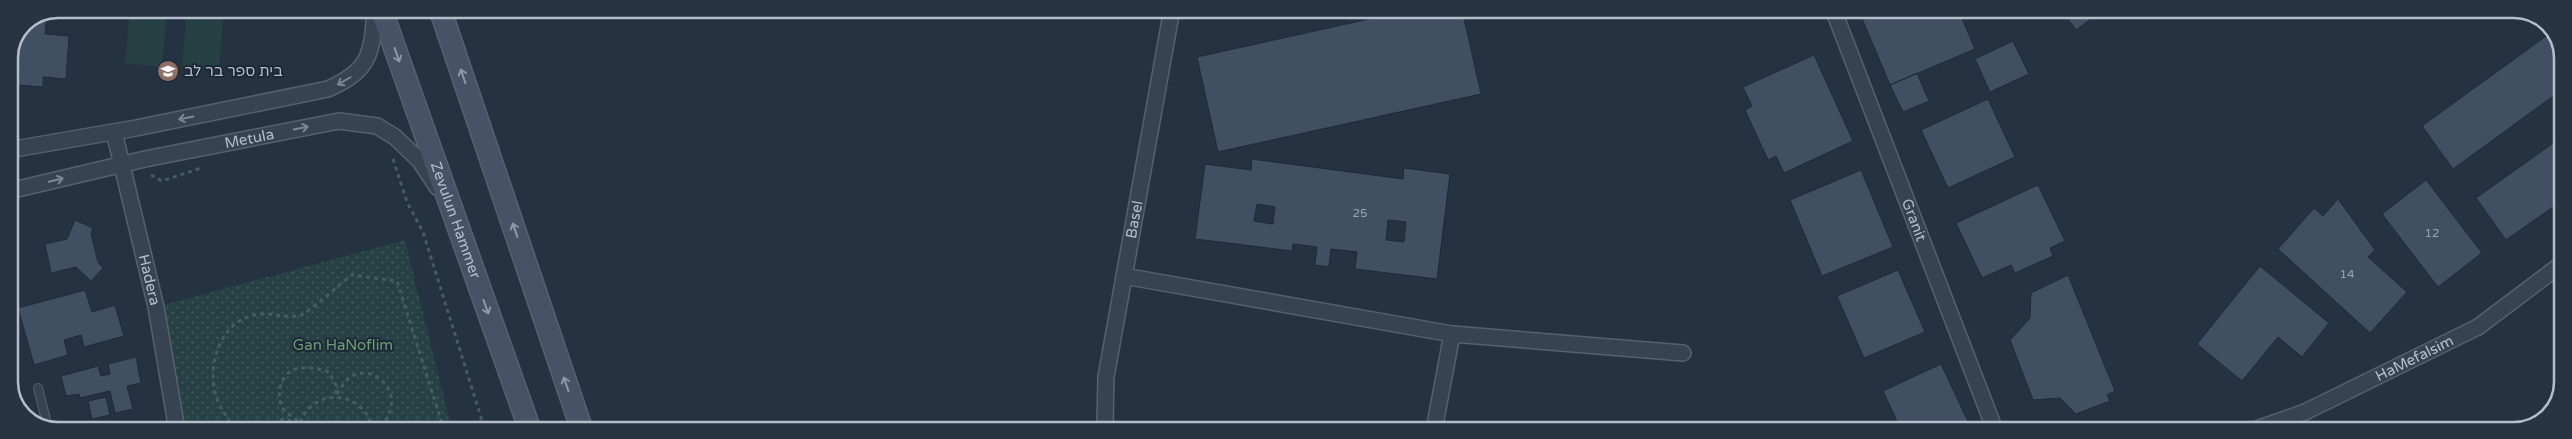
<svg xmlns="http://www.w3.org/2000/svg" width="2572" height="439" viewBox="0 0 2572 439" font-family="'Varela Round',Heebo,sans-serif">
  <style>
    .grass { fill: url(#grass-dots) }
    .pitch { fill: #264043 }
    .building { fill: #405062; stroke: #1f2a39; fill-rule: evenodd }
    .lines { fill: none; stroke-linecap: round; stroke-linejoin: round }
    .lane-casing { stroke: #56616f; stroke-width: 10 }
    .street-casing { stroke: #56616f; stroke-width: 18 }
    .secondary-casing { stroke: #56616f; stroke-width: 24 }
    .path { stroke: #445d60; stroke-width: 3; stroke-dasharray: 4 4; stroke-linecap: butt }
    .lane { stroke: #384352; stroke-width: 8 }
    .street { stroke: #384352; stroke-width: 15 }
    .secondary { stroke: #465265; stroke-width: 21 }
    .oneway { stroke: #8e99a8 }
    .oneway2 { stroke: #7d8795 }
    .labels { text-anchor: middle; dominant-baseline: central; stroke-width: 4; stroke-linejoin: round; paint-order: stroke }
    .number-label { font-size: 12px; fill: #98a3b2 }
    .poi-label { font-size: 15px; fill: #b5bfcc; stroke: #1d2837; text-anchor: start }
    .street-label { font-size: 15px; fill: #b5bfcc; stroke: #1d2837 }
    .park-label { font-size: 15px; fill: #6b9f76; stroke: #1d2837 }
    .rim { fill: none; stroke: #b5bfcc; stroke-width: 2.5 }
  </style>
  <defs>
    <pattern id="grass-dots" width="8" height="8" patternUnits="userSpaceOnUse" patternTransform="scale(1.25)"><rect width="8" height="8" fill="#264043"/><path d="M2 2h.1M6 6h.1" fill="none" stroke="#435a5d" stroke-width="1.8" stroke-linecap="round"/></pattern>
  </defs>
  <rect width="100%" height="100%" fill="#243242"/>
  <path class="grass" d="M405 240 452 430H182L156 307Z"/>
  <path class="pitch" d="M130 9H167L162 67 125 63Z
    M187 9H224L219 71 182 68Z"/>
  <path class="building" d="M1414 9H1462L1481 94 1218 152 1197 57Z
    M1858 9H1958L1975 49 1890 85Z
    M2061 9H2104L2076 30Z
    M47 13 45 34 69 36 66 79 43 77V87L18 85 19 74H9V58L23 23Z
    M2553 31 2563 52V89L2453 169 2422 126Z
    M2013 41 2029 74 1990 92 1975 59Z
    M1814 55 1853 141 1784 173 1776 156 1768 160 1745 110 1752 106 1743 87Z
    M1917 73 1929 101 1903 112 1890 85Z
    M1988 99 2015 157 1948 188 1921 130Z
    M2563 136V200L2506 240 2476 198Z
    M1252 159 1403 179 1404 168 1450 174 1437 279 1355 269 1357 252 1331 249 1329 267 1315 265 1317 247 1293 244 1292 251 1195 239 1205 164 1251 170ZM1257 204 1275 207 1273 224 1254 221ZM1388 220 1406 222 1404 242 1386 240Z
    M1861 170 1893 247 1822 276 1790 200Z
    M2426 180 2482 253 2438 287 2382 214Z
    M2038 185 2065 241 2050 248 2053 256 2015 273 2011 265 1982 278 1956 223Z
    M2338 199 2375 250 2368 257 2407 292 2370 333 2278 249 2314 208 2323 216Z
    M75 220 93 228 91 234 98 262 103 268 91 281 76 267 51 273 45 244 67 239Z
    M9 231 14 252 9 254Z
    M2260 266 2329 323 2302 357 2278 337 2242 381 2197 344Z
    M1898 270 1925 332 1864 358 1837 296Z
    M2068 275 2115 391 2107 395 2110 401 2076 414 2060 398 2033 400 2010 340 2030 318 2031 293Z
    M85 290 92 312 115 305 124 336 84 347 81 335 64 340 68 355 34 365 18 308Z
    M136 357 141 383 127 386 133 409 115 413 110 391 80 398 79 394 66 396 61 376 98 366 101 376 110 374 108 364Z
    M1941 364 1972 430H1901L1883 391Z
    M106 397 110 415 92 419 88 401Z"/>
  <g class="lines">
    <g class="lane-casing">
      <path id="lane" d="M38 388 48 428"/>
    </g>
    <g class="street-casing">
      <g id="street">
        <path id="s1" d="M1833 9 1995 430"/>
        <path id="s2" d="M114 132 156 307 177 430"/>
        <path d="M9 150 136 128 328 89C371 70 372 53 375 9"/>
        <path id="s3" d="M9 191 145 159 339 121 377 126 395 137 420 161 437 187"/>
        <path d="M1124 276 1452 334"/>
        <path id="s4" d="M1109 430 1105 422 1106 377 1172 9"/>
        <path d="M1434 430 1452 334 1683 353"/>
        <path id="s5" d="M2254 430 2305 412 2478 327 2563 263"/>
      </g>
    </g>
    <g class="secondary-casing">
      <g id="secondary">
        <path id="s6" d="M381 9 530 430"/>
        <path d="M440 9 582 430"/>
      </g>
    </g>
    <path class="path" d="M393 159 407 202 423 232 485 430
      M151 175 162 181 201 168
      M233 430C230 418 221 411 217 399 205 365 221 316 262 314 275 313 287 319 301 315 308 313 342 282 352 275L397 281 444 430
      M267 430 283 419 300 423C295 418 285 413 282 407 275 391 282 369 302 368 311 367 320 369 329 372L336 385V396C339 391 343 384 347 380 369 358 414 393 378 430
      M298 430C307 386 364 387 373 430"/>
    <use href="#lane" class="lane"/>
    <use href="#street" class="street"/>
    <use href="#secondary" class="secondary"/>
  </g>
  <defs><path id="oneway-shaft" d="M-6 0H5M1.5-3L5.5 0L1.5 3" fill="none" stroke-width="1.6" stroke-linecap="round" stroke-linejoin="round" transform="scale(1.25)"/></defs>
  <g class="oneway">
    <use href="#oneway-shaft" transform="translate(397 55) rotate(71)"/>
    <use href="#oneway-shaft" transform="translate(463 76) rotate(-109)"/>
    <use href="#oneway-shaft" transform="translate(515 230) rotate(-109)"/>
    <use href="#oneway-shaft" transform="translate(486 307) rotate(70)"/>
    <use href="#oneway-shaft" transform="translate(566 384) rotate(-109)"/>
  </g>
  <g class="oneway2">
    <use href="#oneway-shaft" transform="translate(344 81) rotate(150)"/>
    <use href="#oneway-shaft" transform="translate(186 118) rotate(169)"/>
    <use href="#oneway-shaft" transform="translate(301 128) rotate(-11)"/>
    <use href="#oneway-shaft" transform="translate(56 180) rotate(-13)"/>
  </g>
  <defs>
    <g id="school-disc" transform="scale(1.125)"><circle r="9.5" fill="#8d6e63" stroke="#1d2837"/><path d="M0-5L7-2L0 1L-7-2ZM-4 1L0 2.5L4 1V4Q0 6-4 4Z" fill="#fff"/></g>
  </defs>
  <g fill-rule="evenodd">
    <use href="#school-disc" x="168" y="71"/>
  </g>
  <g class="labels">
    <g class="number-label">
      <text x="1360" y="213">25</text>
      <text x="2432" y="233">12</text>
      <text x="2347" y="274">14</text>
    </g>
    <g class="poi-label">
      <text x="184" y="71">בית ספר בר לב</text>
    </g>
    <g class="street-label">
      <text stroke="none"><textPath href="#s3" startOffset="246">Metula</textPath></text>
      <text stroke="none"><textPath href="#s1" startOffset="226">Granit</textPath></text>
      <text stroke="none"><textPath href="#s6" startOffset="224">Zevulun Hammer</textPath></text>
      <text stroke="none"><textPath href="#s4" startOffset="214">Basel</textPath></text>
      <text stroke="none"><textPath href="#s2" startOffset="152">Hadera</textPath></text>
      <text stroke="none"><textPath href="#s5" startOffset="176">HaMefalsim</textPath></text>
    </g>
    <g class="park-label">
      <text x="343" y="345">Gan HaNoflim</text>
    </g>
  </g>
  <path d="M0 0H2572V439H0ZM58 18H2514A40 40 0 0 1 2554 58V382A40 40 0 0 1 2514 422H58A40 40 0 0 1 18 382V58A40 40 0 0 1 58 18Z" fill="#293443" fill-rule="evenodd"/>
  <path class="rim" d="M58 18H2514A40 40 0 0 1 2554 58V382A40 40 0 0 1 2514 422H58A40 40 0 0 1 18 382V58A40 40 0 0 1 58 18Z"/>
</svg>
